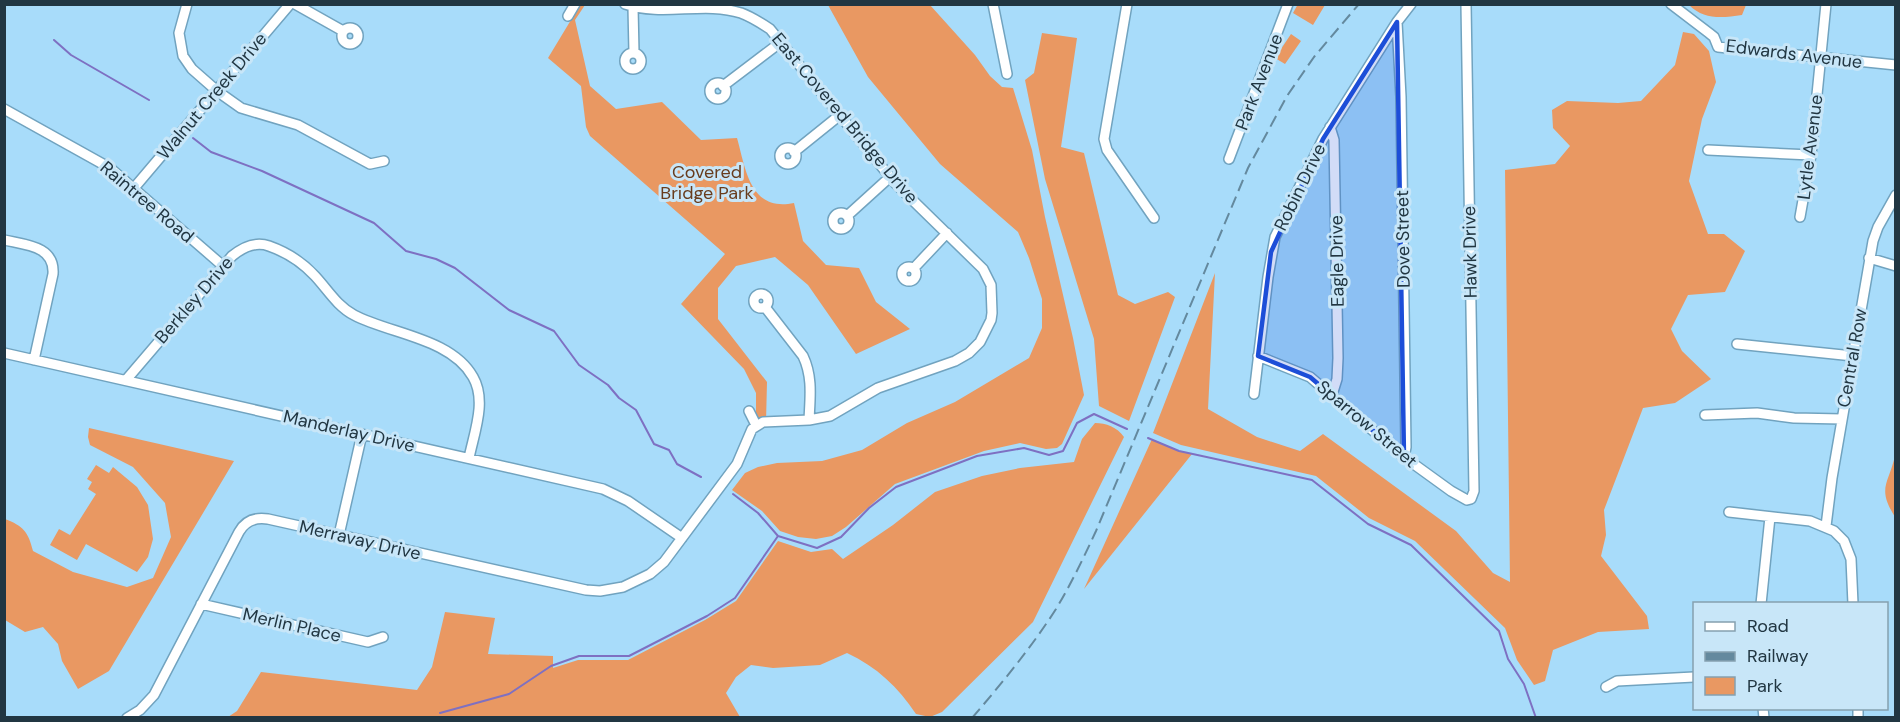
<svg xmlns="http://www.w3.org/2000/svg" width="1900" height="722" viewBox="0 0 1900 722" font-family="'DM Sans',sans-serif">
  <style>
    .green { fill: #e99862 }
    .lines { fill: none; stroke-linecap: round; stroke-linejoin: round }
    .stream { stroke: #7e70c2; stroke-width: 2 }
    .minor-casing { stroke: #71a3bf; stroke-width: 12 }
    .minor { stroke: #fff; stroke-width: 9 }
    .rail { stroke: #64899e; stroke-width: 2; stroke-dasharray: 12 6; stroke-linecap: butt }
    .marked { fill: #1d4ed8; fill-opacity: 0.2; stroke: #1d4ed8; stroke-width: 4.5; stroke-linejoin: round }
    .labels { text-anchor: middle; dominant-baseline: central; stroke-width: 6; stroke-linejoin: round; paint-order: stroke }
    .street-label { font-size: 18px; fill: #213642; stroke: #c8e6f8 }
    .park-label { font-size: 18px; fill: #683c1d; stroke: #c8e6f8 }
  </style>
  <rect width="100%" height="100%" fill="#a8dcfa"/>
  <path class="green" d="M1298 4H1325V5L1313 25 1293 13Z
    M580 5H585L575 20 590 86 616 109 662 102 701 140 737 138C746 170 750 212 794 203L803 241 826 265 859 268 876 302 910 329 856 354 808 285 775 257 736 266 718 288V319L767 382 766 422 756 425V393L744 369 681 304 725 254 590 136 586 127 581 86 548 58Z
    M828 5H930L975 55 990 76 1002 87 1013 88 1032 150 1045 217 1073 338 1084 395 1062 444 1057 448 1046 449 1020 443 984 451 895 484 846 527 832 536 816 539 798 537 780 531 762 511 732 490 745 473 758 467 777 463 822 461 862 450 907 423 955 402 1029 358 1042 328V299L1029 258 1018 232 940 164 868 77Z
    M1689 5H1746L1742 15C1722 18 1704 20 1689 5Z
    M1683 32 1694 34 1709 51 1716 82 1702 119 1689 181 1708 234H1724L1745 251 1725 292 1688 295 1671 329 1682 351 1711 379 1675 403 1643 408 1604 510 1606 535 1601 556 1647 616 1649 629 1598 632 1553 650 1545 681 1534 685 1517 660 1505 628 1415 541 1369 518 1316 476 1181 445 1153 433 1215 273 1208 409 1257 437 1300 451 1323 434 1456 531 1493 573 1510 582 1505 170 1555 164 1570 146 1553 128 1552 110 1567 101 1618 103 1641 101 1675 65Z
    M1042 33 1077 38 1061 147 1084 153 1118 295 1135 304 1168 292 1175 297 1129 421 1099 406 1094 339 1045 179 1025 80 1034 73Z
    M1291 34 1301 41 1285 64 1275 58Z
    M1095 423C1106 423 1117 427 1124 437L1033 622 942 712 930 717 916 714C898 687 877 667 847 653L820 665 773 668 751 665 736 677 726 693 740 717H228L237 711 261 672 417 690 432 667 445 612 495 618 488 654 553 656V668L578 660H628L705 620 736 601 778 541 811 552 832 549 843 559 893 525 935 492 982 476 1020 468 1074 462 1082 439Z
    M89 428 234 461 109 671 78 689 62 661 58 644 43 627 25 632 5 620V519C23 526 28 531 33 551L73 572 127 587 153 578 171 537 165 503 133 467 90 445 88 437Z
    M1152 439 1179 451 1192 454 1084 589Z
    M1895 456 1896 517H1895C1877 488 1888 485 1895 456Z
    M96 465 109 473 113 467 137 487 148 505 153 539 148 557 137 572 86 544 77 560 50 545 59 529 70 535 96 494 88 489 92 482 87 479Z"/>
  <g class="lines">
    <path class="stream" d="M54 40 71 55 149 100
      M193 138 211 152 262 171 374 223 406 251 436 259 455 268 509 310 554 331 579 365 608 385 619 398 636 410 654 444 669 450 677 464 701 477
      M1148 438 1179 451 1312 480 1368 524 1411 545 1499 631 1508 659 1524 684 1536 718
      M733 494 758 513 778 536
      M440 713 509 694 551 666 579 656H629L707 616 735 598 778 536 817 548 841 537 869 508 896 487 977 456 1024 448 1049 455 1063 451 1077 423 1094 414 1127 429"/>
    <g class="minor-casing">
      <path id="minor" d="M187 4 179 33 183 56 192 69 217 91 241 108 298 125 370 164 384 161
        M295 4 343 31
        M993 4 1007 74
        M1127 4 1104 139 1107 150 1154 218
        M1671 4 1709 33 1714 37 1718 47 1896 65
        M633 7 634 53
        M568 16 575 4
        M1397 22 1401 97 1406 447 1404 457
        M342 36a8 8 0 1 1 16 0a8 8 0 1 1-16 0Z
        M625 61a8 8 0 1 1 16 0a8 8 0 1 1-16 0Z
        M710 91a8 8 0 1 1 16 0a8 8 0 1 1-16 0Z
        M723 86 781 42
        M4 109 110 168 223 266
        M1330 127 1334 140 1338 358 1337 379 1332 395
        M780 156a8 8 0 1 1 16 0a8 8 0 1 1-16 0Z
        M1708 150 1811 155
        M794 152 840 115
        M1229 159 1288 4
        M134 188 290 4
        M833 221a8 8 0 1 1 16 0a8 8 0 1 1-16 0Z
        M847 216 890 177
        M1800 217 1811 155 1826 4
        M4 240C26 245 55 246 53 274L34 360
        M1869 258 1896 266
        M902 274a7 7 0 1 1 14 0a7 7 0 1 1-14 0Z
        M914 268 947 233
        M754 301a7 7 0 1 1 14 0a7 7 0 1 1-14 0Z
        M765 307 803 356C813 377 810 398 809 420
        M1737 344 1853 356
        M4 353 603 489 628 501 682 538
        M1258 356 1310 377 1404 457 1451 491 1467 500 1471 499 1474 491 1466 4
        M126 380 232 256C243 247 255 241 269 246 286 252 303 263 315 276 328 290 337 306 354 315 390 334 451 338 473 377 487 401 474 433 469 458
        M1254 394 1268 277 1275 237 1323 139 1397 22 1411 4
        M749 411 756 425
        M1705 415 1757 413 1794 418 1842 419
        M1729 512 1810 521 1834 531 1844 541 1851 559 1853 604
        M1826 526 1832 478 1873 241 1878 227 1896 195
        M339 535 362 434
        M201 604 368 642 383 637
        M1761 604 1770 517
        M1606 687 1617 681 1694 677
        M1763 708 1764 718
        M1858 708V718
        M127 718 140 710 154 695 239 532C245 521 255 517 268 519L586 590 600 591 623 587 650 574 664 562 737 464 752 429 763 422 809 420 830 416 878 388 955 361 969 353 980 342 991 320 992 313 991 285 983 269 895 183 770 29C761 23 752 17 741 13 704 1 663 17 625 4"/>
    </g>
    <use href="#minor" class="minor"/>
    <path class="rail" d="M972 718C1002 683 1031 648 1056 609 1071 584 1084 557 1096 531L1248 168 1287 96 1314 57 1359 4"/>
  </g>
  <path class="marked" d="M1397 22 1404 457 1310 377 1258 356 1271 252 1323 139Z"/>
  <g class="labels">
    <g class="street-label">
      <text transform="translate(1794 54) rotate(7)">Edwards Avenue</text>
      <text transform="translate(1259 82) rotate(-69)">Park Avenue</text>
      <text transform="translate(212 96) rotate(-50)">Walnut Creek Drive</text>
      <text transform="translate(845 118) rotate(50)">East Covered Bridge Drive</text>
      <text transform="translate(1810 147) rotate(-83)">Lytle Avenue</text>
      <text transform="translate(1300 187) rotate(-64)">Robin Drive</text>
      <text transform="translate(147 202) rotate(40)">Raintree Road</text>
      <text transform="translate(1403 239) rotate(-91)">Dove Street</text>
      <text transform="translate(1470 252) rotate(-91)">Hawk Drive</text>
      <text transform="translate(1337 261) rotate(-91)">Eagle Drive</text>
      <text transform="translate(194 300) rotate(-49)">Berkley Drive</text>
      <text transform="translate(1852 358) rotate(-80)">Central Row</text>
      <text transform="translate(1367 424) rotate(40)">Sparrow Street</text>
      <text transform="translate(349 431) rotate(13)">Manderlay Drive</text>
      <text transform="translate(360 540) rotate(13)">Merravay Drive</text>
      <text transform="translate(292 625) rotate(13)">Merlin Place</text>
    </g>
    <g class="park-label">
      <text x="707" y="172">Covered<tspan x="707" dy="21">Bridge Park</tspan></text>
    </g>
  </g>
  <rect width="1900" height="722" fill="none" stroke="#213642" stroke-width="12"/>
  <rect x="1693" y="602" width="195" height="108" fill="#c8e6f8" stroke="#85a0af" stroke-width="1.5"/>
  <rect x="1705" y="622" width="30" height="9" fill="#ffffff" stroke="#85a0af" stroke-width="1.5"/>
  <text x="1747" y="632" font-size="18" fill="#213642">Road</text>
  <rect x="1705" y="652" width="30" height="9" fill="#64899e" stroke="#85a0af" stroke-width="1.5"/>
  <text x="1747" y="662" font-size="18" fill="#213642">Railway</text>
  <rect x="1705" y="677" width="30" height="18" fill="#e99862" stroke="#85a0af" stroke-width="1.5"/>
  <text x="1747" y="692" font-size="18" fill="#213642">Park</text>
</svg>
